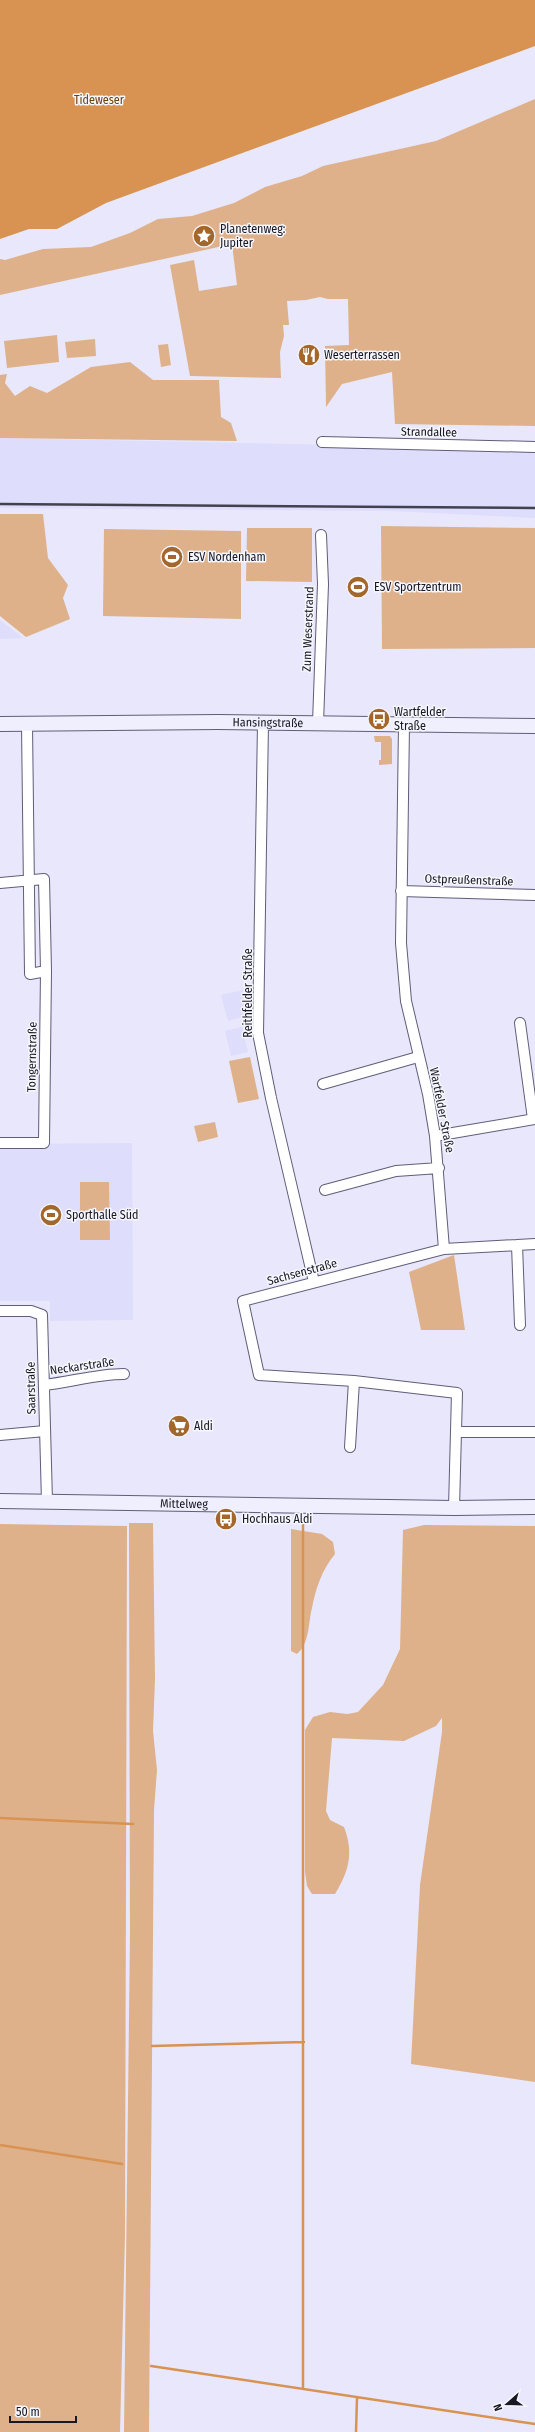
<svg xmlns="http://www.w3.org/2000/svg" width="535" height="2432" viewBox="0 0 535 2432" font-family="'Fira Sans Condensed',sans-serif">
  <style>
    .built { fill: #deddfc }
    .green { fill: #deb18a }
    .water { fill: #d89352 }
    .lines { fill: none; stroke-linecap: round; stroke-linejoin: round }
    .stream { stroke: #d89352; stroke-width: 2.5 }
    .street-casing { stroke: #5f5d78; stroke-width: 12 }
    .secondary-casing { stroke: #5f5d78; stroke-width: 16 }
    .street { stroke: #fff; stroke-width: 10 }
    .secondary { stroke: #f0effd; stroke-width: 14 }
    .rail { stroke: #42414e; stroke-width: 2.5 }
    .labels { text-anchor: middle; dominant-baseline: central; stroke-width: 3; stroke-linejoin: round; paint-order: stroke }
    .park-label { font-size: 12px; fill: #6f4110; stroke: #f6f6fd }
    .poi-label { font-size: 12px; fill: #181722; stroke: #f6f6fd; text-anchor: start }
    .street-label { font-size: 12px; fill: #181722; stroke: #f6f6fd }
  </style>
  <rect width="100%" height="100%" fill="#e8e7fb"/>
  <path class="built" d="M0 438 535 449V518L391 511 0 508Z
    M0 620 23 638 0 639Z
    M243 990 249 1015 228 1021 221 995Z
    M242 1027 248 1052 231 1056 225 1031Z
    M132 1143 133 1320 50 1321V1301H0V1144Z"/>
  <path class="green" d="M535 99V426L395 424 392 372 342 384 326 407 325 346 349 345 348 299H328L320 297 306 300 287 301 289 325H283L284 336 280 352 281 378 190 376 170 265 194 260 199 291 237 285 232 244 0 295V259L5 260 43 249 91 247 130 233 158 219 192 216 234 203 265 187 302 176 323 166 436 141Z
    M57 335 59 362 7 368 4 341Z
    M95 339 96 356 67 358 65 342Z
    M168 344 171 365 161 367 158 345Z
    M130 362 153 380H219L221 417 231 423 237 441 0 438V375L7 374 5 383 15 396 30 386 47 393 91 367Z
    M0 514H43L48 558 68 585 63 598 70 619 26 637 0 616Z
    M381 526 535 528V648L382 649Z
    M247 528H312V582L246 581Z
    M104 529 241 531V619L103 616Z
    M374 736H390L392 739V764L379 765V760H381V742H375Z
    M250 1057 259 1099 238 1103 229 1061Z
    M215 1122 218 1137 198 1142 194 1126Z
    M80 1182H109L110 1240H80Z
    M454 1255 465 1330H421L409 1272Z
    M129 1523H153L155 1679 153 1731 157 1770 154 1810 149 2432H124L130 1935Z
    M0 1524 127 1526 125 2234 120 2432H0Z
    M424 1525 535 1526V2082L411 2064 420 1885 442 1732V1718L436 1726 404 1741 332 1738 326 1811 330 1820 344 1827C354 1853 349 1871 335 1894H312L307 1886 305 1872V1730L313 1717 330 1712 347 1714 358 1712 383 1685 400 1649 403 1530Z
    M291 1529 322 1534 333 1542 335 1554C322 1570 316 1587 312 1608 308 1623 310 1643 297 1654L291 1651Z"/>
  <path class="water" d="M0 0H535V46L106 203 57 229H29L0 239Z"/>
  <g class="lines">
    <path class="stream" d="M0 1818 133 1824
      M152 2046 304 2042
      M0 2145 122 2164
      M151 2366 535 2424
      M303 2389V1524
      M356 2432 357 2398"/>
    <g class="street-casing">
      <path id="street" d="M322 442 535 447
        M263 723 258 1033 271 1098 314 1282
        M318 723 323 584 321 535
        M27 724 30 974 46 971
        M404 725 401 943 406 1001 428 1094 435 1136 444 1249
        M0 883 44 879 46 971 44 1143H0
        M401 891 535 895
        M520 1023 533 1119
        M323 1084 418 1057
        M435 1136 535 1119
        M325 1190 396 1171 439 1168
        M517 1245 520 1325
        M0 1311H31L42 1315 47 1502
        M44 1385C71 1382 97 1374 124 1374
        M456 1432H535
        M0 1435 45 1431
        M350 1447 354 1381
        M454 1508 457 1393 354 1381 259 1375 243 1301 444 1249 535 1244"/>
    </g>
    <g class="secondary-casing">
      <g id="secondary">
        <path id="s1" d="M0 724 218 722 535 726"/>
        <path id="s2" d="M0 1501 454 1508 535 1507"/>
      </g>
    </g>
    <use href="#street" class="street"/>
    <use href="#secondary" class="secondary"/>
    <path class="rail" d="M0 504 535 508"/>
  </g>
  <defs>
    <g id="sight-disc" transform="scale(1.15)"><circle r="9.5" fill="#a4672b" stroke="#f6f6fd"/><path d="M0-6L1.8-2.2L6-1.7L2.9 1.2L3.7 5.4L0 3.3L-3.7 5.4L-2.9 1.2L-6-1.7L-1.8-2.2Z" fill="#fff"/></g>
    <g id="restaurant-disc" transform="scale(1.15)"><circle r="9.5" fill="#a4672b" stroke="#f6f6fd"/><path d="M-5-6h1v4h1v-4h1v4h1v-4h1v5L-1.5 .5V6h-2V.5L-5-1ZM5-6V6H3V1.5H1.5Q1.5-4 5-6Z" fill="#fff"/></g>
    <g id="stadium-disc" transform="scale(1.15)"><circle r="9.5" fill="#a4672b" stroke="#f6f6fd"/><path d="M0-5a6.5 5 0 1 0 0 10a6.5 5 0 1 0 0-10ZM-3.5-1.8h7v3.6h-7Z" fill="#fff"/></g>
    <g id="bus-disc" transform="scale(1.15)"><circle r="9.5" fill="#a4672b" stroke="#f6f6fd"/><path d="M-5-6H5V4H4V6H2V4H-2V6H-4V4H-5ZM-3.5-4V0h7V-4ZM-3.5 1.2v1.5H-2V1.2ZM2 1.2v1.5H3.5V1.2Z" fill="#fff"/></g>
    <g id="supermarket-disc" transform="scale(1.15)"><circle r="9.5" fill="#a4672b" stroke="#f6f6fd"/><path d="M-6-5.5h2.5l.6 2H6L4.5 2H-2.5L-4.4-4H-6ZM-1.5 3.2a1.3 1.3 0 1 0 .1 0ZM3 3.2a1.3 1.3 0 1 0 .1 0Z" fill="#fff"/></g>
  </defs>
  <g fill-rule="evenodd">
    <use href="#sight-disc" x="204" y="236"/>
    <use href="#restaurant-disc" x="309" y="355"/>
    <use href="#stadium-disc" x="172" y="557"/>
    <use href="#stadium-disc" x="358" y="587"/>
    <use href="#bus-disc" x="379" y="719"/>
    <use href="#stadium-disc" x="51" y="1215"/>
    <use href="#supermarket-disc" x="179" y="1426"/>
    <use href="#bus-disc" x="226" y="1519"/>
  </g>
  <g class="labels">
    <g class="park-label">
      <text x="99" y="100">Tideweser</text>
    </g>
    <g class="poi-label">
      <text x="220" y="229">Planetenweg:<tspan x="220" dy="14">Jupiter</tspan></text>
      <text x="324" y="355">Weserterrassen</text>
      <text x="188" y="557">ESV Nordenham</text>
      <text x="374" y="587">ESV Sportzentrum</text>
      <text x="394" y="712">Wartfelder<tspan x="394" dy="14">Straße</tspan></text>
      <text x="66" y="1215">Sporthalle Süd</text>
      <text x="194" y="1426">Aldi</text>
      <text x="242" y="1519">Hochhaus Aldi</text>
    </g>
    <g class="street-label">
      <text transform="translate(429 432) rotate(1)">Strandallee</text>
      <text transform="translate(308 629) rotate(-88)">Zum Weserstrand</text>
      <text stroke="none"><textPath href="#s1" startOffset="268">Hansingstraße</textPath></text>
      <text transform="translate(469 880) rotate(2)">Ostpreußenstraße</text>
      <text transform="translate(248 993) rotate(-90)">Reithfelder Straße</text>
      <text transform="translate(32 1057) rotate(-89)">Tongernstraße</text>
      <text transform="translate(442 1110) rotate(79)">Wartfelder Straße</text>
      <text transform="translate(302 1272) rotate(-15)">Sachsenstraße</text>
      <text transform="translate(82 1366) rotate(-8)">Neckarstraße</text>
      <text transform="translate(31 1388) rotate(-91)">Saarstraße</text>
      <text stroke="none"><textPath href="#s2" startOffset="184">Mittelweg</textPath></text>
    </g>
  </g>
  <g transform="translate(507 2404) rotate(250)" stroke="#f6f6fd" stroke-width="3" paint-order="stroke">
  <path d="M0-3L7 15L0 10L-7 15Z" fill="#181722"/>
  <text y="-6" font-size="11" font-weight="bold" text-anchor="middle" fill="#181722">N</text>
  </g>
  <path d="M10 2416v6h66v-6" fill="none" stroke="#181722" stroke-width="2"/>
  <text x="16" y="2416" font-size="12" fill="#181722" stroke="#f6f6fd" stroke-width="3" paint-order="stroke">50 m</text>
</svg>
